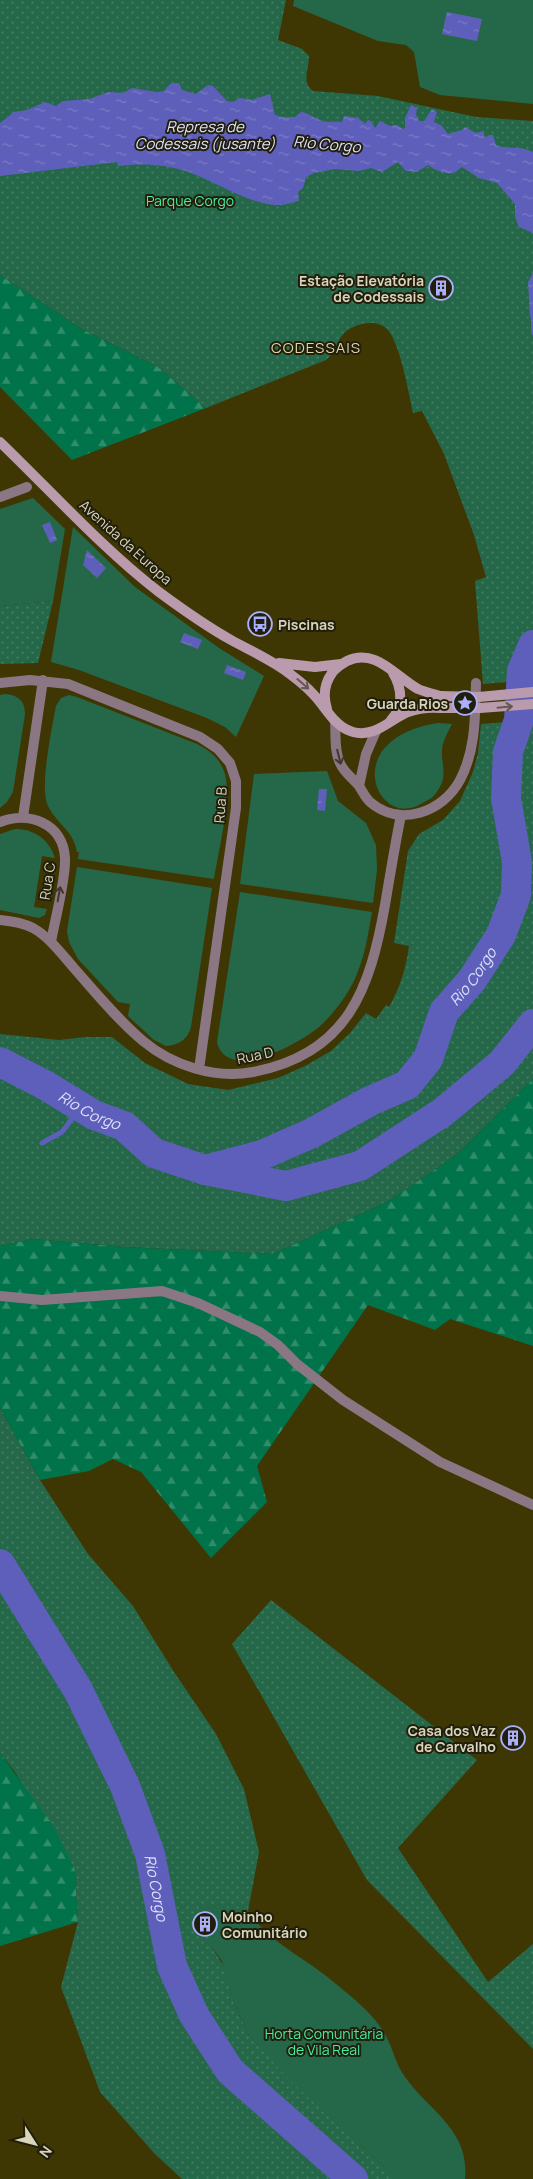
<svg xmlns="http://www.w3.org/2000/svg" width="533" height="2179" viewBox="0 0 533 2179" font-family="Manrope,sans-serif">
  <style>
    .grass { fill: url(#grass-dots) }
    .forest { fill: url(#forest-firs) }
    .garden { fill: #256849 }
    .water { fill: url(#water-ripples) }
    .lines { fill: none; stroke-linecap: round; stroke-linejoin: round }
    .stream { stroke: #5e5fba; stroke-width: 5 }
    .river { stroke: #5e5fba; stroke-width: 30 }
    .minor { stroke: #8b7783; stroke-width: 10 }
    .secondary { stroke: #ba9bae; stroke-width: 10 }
    .secondary-bridge { stroke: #ba9bae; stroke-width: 10 }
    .oneway { stroke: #665654 }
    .oneway2 { stroke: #41392f }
    .labels { text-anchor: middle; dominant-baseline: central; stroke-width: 4; stroke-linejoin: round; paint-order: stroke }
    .park-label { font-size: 14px; fill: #47eca5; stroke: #211e0b }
    .poi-label { font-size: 14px; font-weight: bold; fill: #d9d5bd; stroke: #211e0b; text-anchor: end }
    .street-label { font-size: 14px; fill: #d9d5bd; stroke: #211e0b }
    .water-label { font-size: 15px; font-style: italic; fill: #dee1fa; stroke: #211e0b }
    .neighbourhood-label { font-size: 15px; letter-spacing: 1px; fill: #ddd5a4; stroke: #211e0b }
  </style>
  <defs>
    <pattern id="grass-dots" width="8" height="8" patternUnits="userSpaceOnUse" patternTransform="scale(1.25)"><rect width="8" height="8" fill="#256849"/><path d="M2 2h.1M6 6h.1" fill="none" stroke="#447d61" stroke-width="1.8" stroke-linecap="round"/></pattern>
    <pattern id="forest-firs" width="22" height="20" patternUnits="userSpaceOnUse" patternTransform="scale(1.25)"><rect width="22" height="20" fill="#00734a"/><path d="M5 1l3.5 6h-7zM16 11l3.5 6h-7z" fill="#318c6a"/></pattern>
    <pattern id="water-ripples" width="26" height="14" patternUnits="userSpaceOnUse" patternTransform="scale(1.25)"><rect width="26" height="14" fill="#5e5fba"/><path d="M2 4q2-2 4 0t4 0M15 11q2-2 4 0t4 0" fill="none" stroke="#7c7cc4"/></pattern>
  </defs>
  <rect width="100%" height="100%" fill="#3e3704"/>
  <path class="grass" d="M0 0H286L278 40 302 49 309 56C309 70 301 81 313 91L378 96 476 117 533 121V680L483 684 475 581 486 577 474 535 444 454 422 411 413 413C409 394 400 342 387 329 377 319 358 323 348 330 336 338 336 353 326 360L206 408 158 367 80 328 0 275Z
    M53 601 38 663 0 664V606Z
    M533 720V1079L459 1153 389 1201 273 1254 124 1247 33 1239 0 1246V1034L59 1040 86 1037H112L145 1063 188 1084 228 1090 278 1078 305 1066 331 1051 350 1033 366 1013 376 1019 386 1005 389 1007C400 988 406 968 409 946L394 943 408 851 419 834 443 820 460 801 473 772 478 753 481 724Z
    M0 1408 40 1480 88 1554 133 1606 174 1672 216 1734 244 1789 259 1852 248 1911 200 1906 212 1947 225 1968 234 2003 248 2034 289 2079 398 2179H182L155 2154 100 2092 61 1987 78 1922 75 1870 15 1772 0 1753Z
    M271 1600 477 1760 398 1848 488 1982 533 1944V2049L367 1880 232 1644Z"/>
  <path class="forest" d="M0 275 80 328 158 367 206 408 72 460 0 387Z
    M533 1079V1346L450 1319 435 1330 368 1305 257 1466 267 1502 211 1558 141 1472 113 1459 89 1471 40 1480 0 1408V1246L33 1239 124 1247 273 1254 389 1201 459 1153Z
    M0 1753 54 1827 75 1870 78 1922 0 1946Z"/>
  <path class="garden" d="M294 0H533V104L440 95 420 87 414 52 406 45 378 41 293 6Z
    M33 498 65 529 53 601 0 606V509Z
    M73 527 135 587 219 648 264 676 236 737 225 727 207 718 79 670 51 662Z
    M5 694C17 695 25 700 25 714L13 792 7 802 0 808V695Z
    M69 695 77 697 197 744C209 750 219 758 224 771 233 794 218 853 214 879L78 859 79 852H77C74 831 57 824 48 806 39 788 52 728 56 706L61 698Z
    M438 723 452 724C448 732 443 740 442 749 441 766 449 776 436 793 433 798 426 801 421 804 377 830 337 739 438 723Z
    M327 771 338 801 366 823 376 845 377 870 373 903 240 884 254 774Z
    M15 829C34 829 49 839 55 858L42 856 34 907 47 909 45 915 39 918 0 910V834Z
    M77 867 212 888 191 1027C188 1039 179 1045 166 1046L154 1040 128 1016 130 1004 118 1002 78 959 69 942 67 931Z
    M240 892 372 912C367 941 363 969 346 995 338 1007 329 1018 319 1027 300 1043 227 1084 217 1042Z
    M200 1905 248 1911C269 1943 308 1959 336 1984 354 1999 375 2015 386 2036 393 2049 396 2065 405 2077 429 2111 470 2130 465 2179H398L288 2079 248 2034 234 2003 222 1961 212 1947 201 1923Z"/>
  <path class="water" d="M447 12 482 19 477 41 442 34Z
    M174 83H179L182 90 196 94 208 85 213 86 227 101 233 102 240 98 252 100 270 94 275 115 282 117H295L301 112C309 113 312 117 320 120 327 123 334 121 342 122L344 116 358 118 365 124 368 120 371 121 375 128 380 121 390 126 397 125 403 129 405 128V118L411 105 417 108 416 115 419 121H424L432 109 437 112 434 122 441 125 448 134 462 130 465 127 476 133 484 131V136L487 137 489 135H493L496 145C509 150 521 145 533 152V233L519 227 515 217V204L497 183 479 178 462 167C460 168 458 170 456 172 448 176 434 170 428 165L417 172 406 171 398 162 382 172 371 168 359 171 335 169 314 173 306 177 303 188 298 192 299 201C293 202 286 205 280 205 253 207 213 180 186 171 164 164 140 163 118 166L117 162 0 176V123L14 112 27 110 45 102 56 106 63 101 89 99 109 92 123 93 132 88 157 92 164 91 170 84Z
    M533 273V336C529 329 533 321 530 316L528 282Z
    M50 522 57 540 50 543 42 525Z
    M87 550 106 568 97 578 83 565Z
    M184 633 202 640 198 649 180 642Z
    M227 665 246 672 243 680 224 673Z
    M319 789H327L325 811 317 810Z"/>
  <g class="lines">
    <path class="stream" d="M42 1143 62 1132 81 1107"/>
    <g class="river">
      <path id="s1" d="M0 1062 45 1085 94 1115 124 1126 154 1153 205 1170 286 1186 360 1166 443 1112 502 1063 533 1024"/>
      <path id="s2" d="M205 1170 262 1155 312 1133 370 1101 407 1085 428 1059 444 1012 472 980 501 935 516 895 517 862 506 798 508 752 519 720 522 671 533 645"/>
      <path id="s3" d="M0 1564 78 1690 125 1786 150 1854 172 1966 194 2015 230 2071 353 2179"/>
    </g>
    <path class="minor" d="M0 497 27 487
      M0 683 30 680 68 684 200 737 218 749 230 763 236 781V808L199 1069
      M335 721C336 735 334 751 340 763 344 773 353 778 359 786 363 792 365 797 370 802 400 828 443 812 460 780 476 750 475 716 476 683
      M359 786 366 754 376 731
      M23 817 43 680
      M0 822C29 811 63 823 65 858 66 880 55 919 51 942
      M0 920C11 921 23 923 33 928 49 937 61 953 73 967 95 992 118 1020 143 1041 173 1066 215 1079 253 1072 348 1054 370 989 385 905 390 875 395 845 401 815
      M0 1296 42 1300 162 1291 198 1303 260 1332 278 1345 297 1364 343 1400 440 1462 533 1505"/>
    <path class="secondary" d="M0 442C52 492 102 548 159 592 182 609 206 626 231 640 251 651 272 660 290 674 298 680 306 686 313 694 326 707 334 727 353 732 375 738 389 720 408 712 419 708 430 707 441 708
      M279 663 315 667 341 664
      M327 709C323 696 324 684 332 673 336 667 342 664 347 661 375 647 396 677 418 689 425 692 433 694 440 696
      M391 720C404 707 402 688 393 673"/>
    <path class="secondary-bridge" d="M440 696 479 697 533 692
      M441 708H480L533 704"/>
  </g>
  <defs><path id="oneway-shaft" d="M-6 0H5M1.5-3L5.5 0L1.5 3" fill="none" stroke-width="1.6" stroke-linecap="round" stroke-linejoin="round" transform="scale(1.25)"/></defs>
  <g class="oneway">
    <use href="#oneway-shaft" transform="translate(303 684) rotate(41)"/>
    <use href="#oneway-shaft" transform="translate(505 707) rotate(-5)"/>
  </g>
  <g class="oneway2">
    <use href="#oneway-shaft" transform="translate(339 757) rotate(76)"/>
    <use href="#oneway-shaft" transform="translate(59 894) rotate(-80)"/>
  </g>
  <defs>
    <g id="building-ring" transform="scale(1.25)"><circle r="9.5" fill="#211e0b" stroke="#aab0fb" stroke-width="1.5"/><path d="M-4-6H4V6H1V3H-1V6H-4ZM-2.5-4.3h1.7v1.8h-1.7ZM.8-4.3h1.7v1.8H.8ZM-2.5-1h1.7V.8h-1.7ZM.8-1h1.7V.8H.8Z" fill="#aab0fb"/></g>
    <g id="bus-ring" transform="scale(1.25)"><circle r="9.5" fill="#211e0b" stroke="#aab0fb" stroke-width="1.5"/><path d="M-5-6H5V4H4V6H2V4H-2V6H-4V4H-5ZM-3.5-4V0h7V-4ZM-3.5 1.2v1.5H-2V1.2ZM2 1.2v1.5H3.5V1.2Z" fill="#aab0fb"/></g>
    <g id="sight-ring" transform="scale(1.25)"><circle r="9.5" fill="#211e0b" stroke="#aab0fb" stroke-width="1.5"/><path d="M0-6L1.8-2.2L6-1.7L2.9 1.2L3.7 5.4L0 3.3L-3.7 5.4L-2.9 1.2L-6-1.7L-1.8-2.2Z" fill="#aab0fb"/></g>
  </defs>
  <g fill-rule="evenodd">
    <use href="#building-ring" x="441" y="288"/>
    <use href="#bus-ring" x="260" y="624"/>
    <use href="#sight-ring" x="465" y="703"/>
    <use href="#building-ring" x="513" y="1738"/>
    <use href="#building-ring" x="205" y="1924"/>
  </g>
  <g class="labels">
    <g class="park-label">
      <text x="190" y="200">Parque Corgo</text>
      <text x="324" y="2033">Horta Comunitária<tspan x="324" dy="16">de Vila Real</tspan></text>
    </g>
    <g class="poi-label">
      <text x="424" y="280">Estação Elevatória<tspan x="424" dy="16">de Codessais</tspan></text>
      <text x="278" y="624" text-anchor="start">Piscinas</text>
      <text x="448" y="703">Guarda Rios</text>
      <text x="496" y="1730">Casa dos Vaz<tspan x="496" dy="16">de Carvalho</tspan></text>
      <text x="222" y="1916" text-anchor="start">Moinho<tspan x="222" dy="16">Comunitário</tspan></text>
    </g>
    <g class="street-label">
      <text transform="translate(126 542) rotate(42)">Avenida da Europa</text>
      <text transform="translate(220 805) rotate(-86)">Rua B</text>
      <text transform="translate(47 881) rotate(-81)">Rua C</text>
      <text transform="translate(255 1055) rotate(-12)">Rua D</text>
    </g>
    <g class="water-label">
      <text x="205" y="126">Represa de<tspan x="205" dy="17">Codessais (jusante)</tspan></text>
      <text transform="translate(327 144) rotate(5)">Rio Corgo</text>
      <text stroke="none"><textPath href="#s2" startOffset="349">Rio Corgo</textPath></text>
      <text stroke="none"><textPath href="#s1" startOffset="102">Rio Corgo</textPath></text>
      <text stroke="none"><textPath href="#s3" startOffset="362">Rio Corgo</textPath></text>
    </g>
    <g class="neighbourhood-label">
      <text x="316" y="347">CODESSAIS</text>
    </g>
  </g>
  <g transform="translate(35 2144) rotate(126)" stroke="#211e0b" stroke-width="4" paint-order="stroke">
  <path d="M0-4L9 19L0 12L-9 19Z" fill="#d9d5bd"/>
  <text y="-8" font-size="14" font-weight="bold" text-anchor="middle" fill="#d9d5bd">N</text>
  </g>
</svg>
